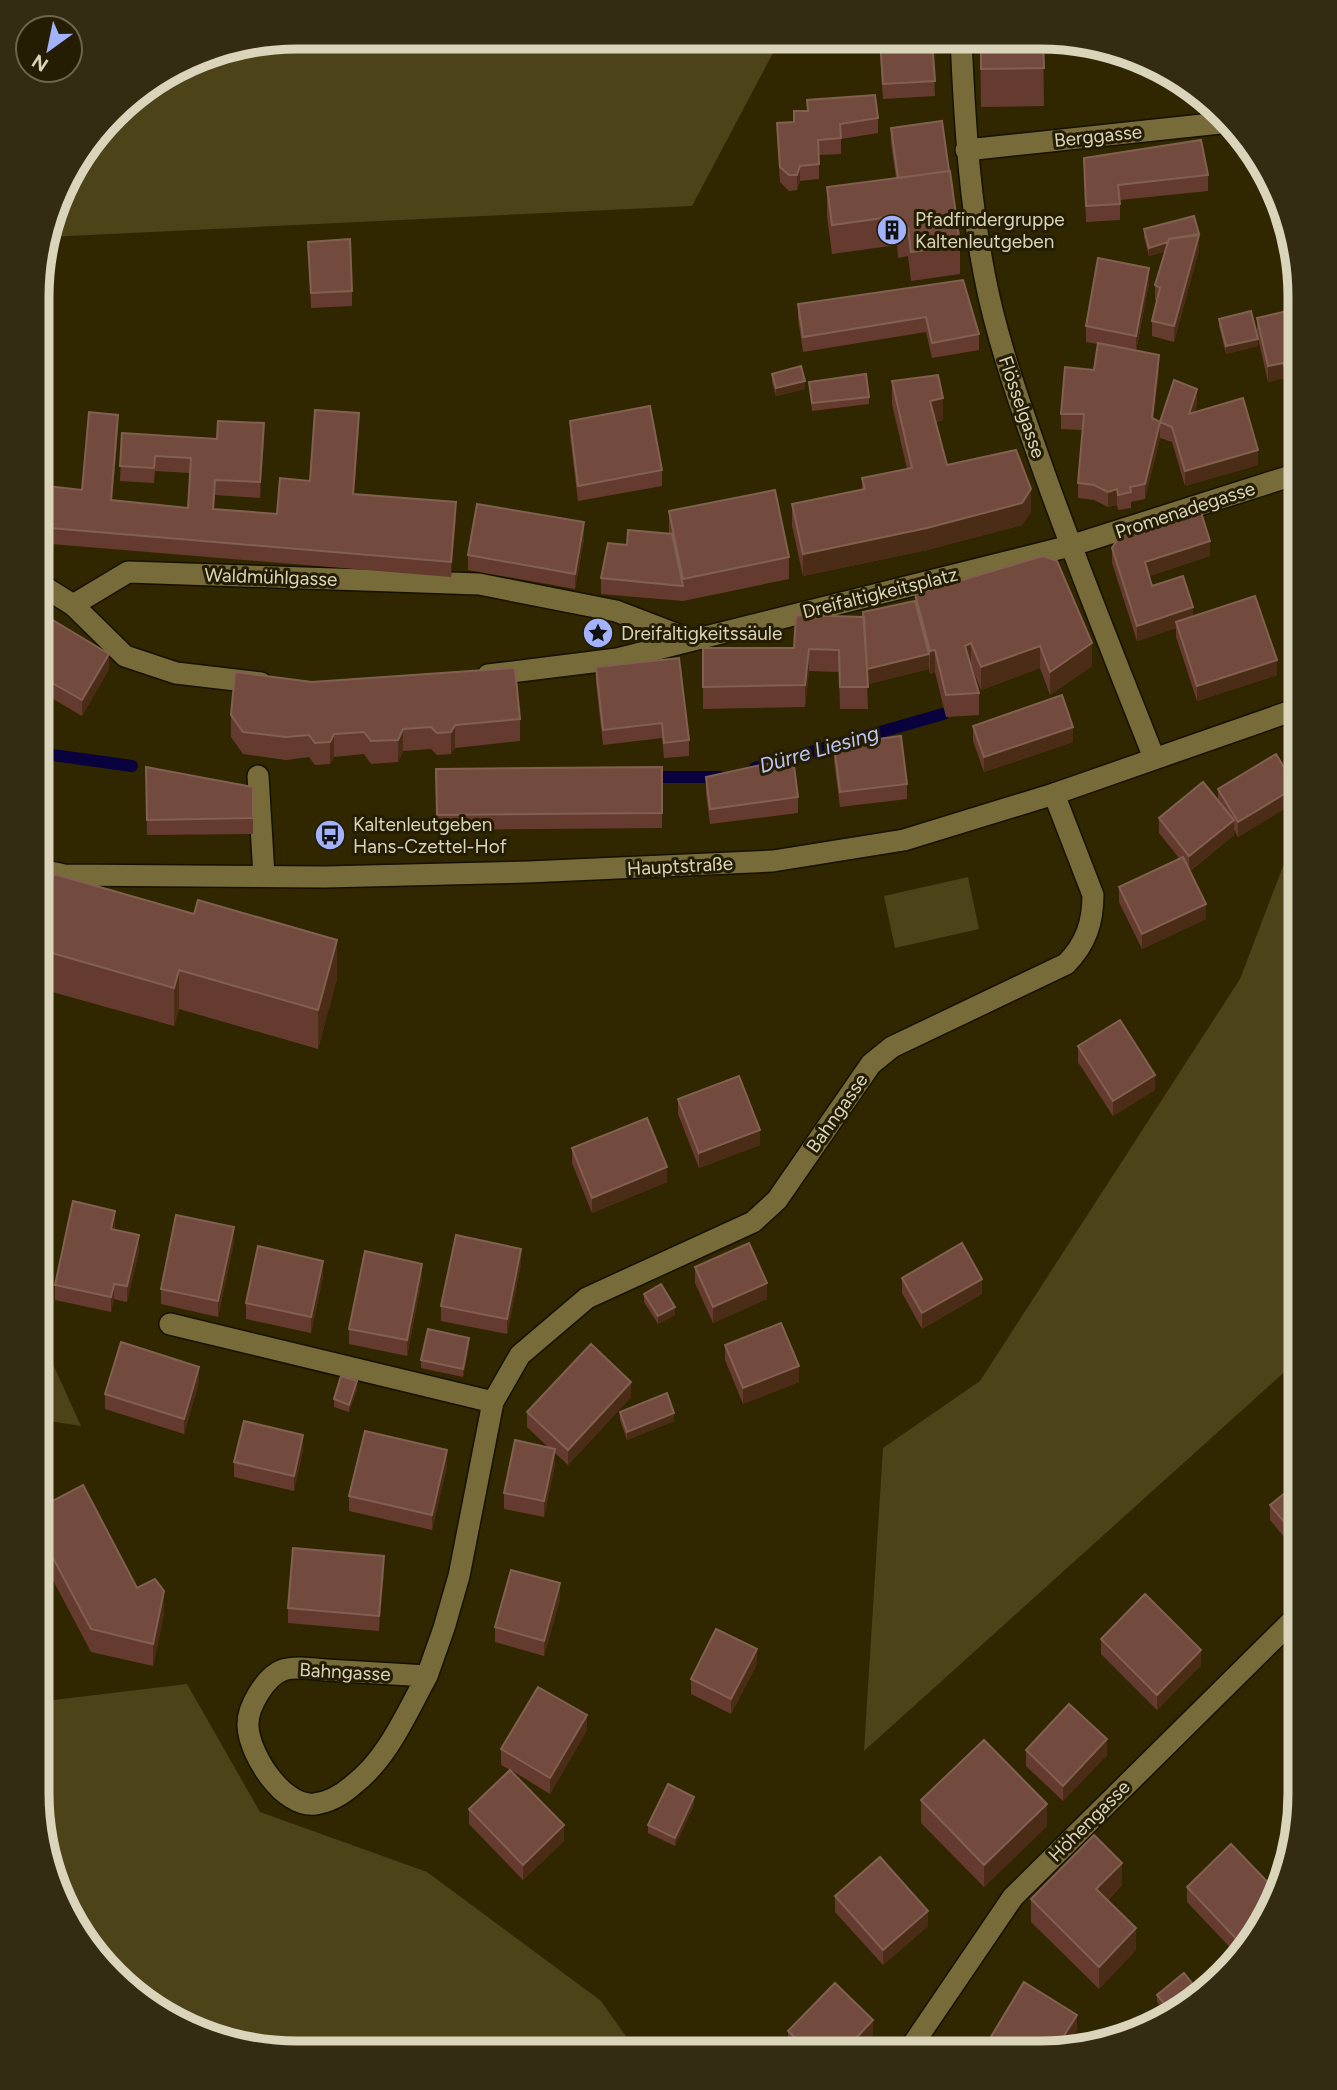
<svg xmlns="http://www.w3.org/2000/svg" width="1337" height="2090" viewBox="0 0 1337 2090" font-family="Figtree,sans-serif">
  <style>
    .green { fill: #4d4319 }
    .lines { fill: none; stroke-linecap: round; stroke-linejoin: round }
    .stream { stroke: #09003e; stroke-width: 12 }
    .service-casing { stroke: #161000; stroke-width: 24 }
    .minor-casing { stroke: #161000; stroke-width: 24 }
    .secondary-casing { stroke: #161000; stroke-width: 24 }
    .service { stroke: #776b3a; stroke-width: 21 }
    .minor { stroke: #776b3a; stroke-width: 21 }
    .secondary { stroke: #776b3a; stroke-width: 21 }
    .wall { fill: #663b2f }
    .shaded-wall { fill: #4b2c16 }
    .building { fill: #724b3e; stroke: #826051; stroke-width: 2 }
    .labels { text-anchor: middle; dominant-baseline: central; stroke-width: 6; stroke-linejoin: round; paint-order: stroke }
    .street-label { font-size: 19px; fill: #dad4bb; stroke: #241d04 }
    .poi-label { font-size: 19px; fill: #dad4bb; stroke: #241d04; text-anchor: start }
    .water-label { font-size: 21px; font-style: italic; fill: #bdc7f6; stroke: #241d04 }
    .rim { fill: none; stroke: #dad4bb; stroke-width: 9 }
  </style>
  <rect width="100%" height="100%" fill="#302701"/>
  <path class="green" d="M297 37 781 38 692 206 47 237 64 181 125 102 198 56Z
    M1300 854V1358L864 1751 883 1448 980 1381 1240 979 1287 856Z
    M968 877 979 929 895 948 884 896Z
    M37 1329 81 1426 37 1419Z
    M187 1684 260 1812 427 1872 601 2001 637 2052 263 2051 198 2034 139 2000 91 1952 57 1893 37 1793V1702Z"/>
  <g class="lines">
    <path class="stream" d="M38 753 132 766
      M755 768 943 714
      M648 777H720"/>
    <g class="service-casing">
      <path id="service" d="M258 776 264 876"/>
    </g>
    <g class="minor-casing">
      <path id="minor" d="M961 39C965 127 970 211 989 297 1003 358 1024 416 1045 475 1079 570 1117 664 1154 758
        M966 150 1230 122
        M38 583 73 605 125 656 176 673 261 683
        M73 605 128 572 479 584 616 611 689 639
        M488 675 617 659 1070 546 1300 473
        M170 1324 493 1402
        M427 1676C406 1714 388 1758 353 1785 343 1794 329 1802 315 1804 283 1808 249 1754 248 1726 247 1707 266 1676 283 1670 295 1666 313 1669 326 1670 359 1672 393 1674 427 1676L444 1628 459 1576 493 1402 520 1355 587 1298 753 1222 777 1200 871 1064 892 1047 1066 964C1086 944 1093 922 1093 895L1054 794
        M907 2053 1013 1897 1300 1613"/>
    </g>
    <g class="secondary-casing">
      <path id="secondary" d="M38 869 64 875 325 877 528 872 773 861 904 840 1054 794 1300 708"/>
    </g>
    <use href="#service" class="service"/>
    <use href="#minor" class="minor"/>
    <use href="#secondary" class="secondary"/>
  </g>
  <path class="wall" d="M879 38 932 39 935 96 883 99Z
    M980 39H1043L1044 106 981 107Z
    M878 118V133L841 139V154L819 155V179L800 181 797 190 789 191 780 182 777 138V123Z
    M891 128 949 171 960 245V274L911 281 908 256 898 258 897 245 832 254 827 216V187L896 178 891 144Z
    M1084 158 1208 175V191L1120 200V220L1086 222Z
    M1144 229 1199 250 1174 342 1152 336V321L1157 301 1155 300V285L1166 251 1149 256 1144 237Z
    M308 242 352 291V306L311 308Z
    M963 280 979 334V350L932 358 926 332 803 352 798 319V304Z
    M1149 283 1136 351 1159 371 1153 419 1160 422 1197 405 1194 413 1258 465 1185 486 1172 442 1160 438 1145 499 1131 502V508L1118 510 1117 505 1108 507 1094 500 1078 498V483L1083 430 1061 429V414L1094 370 1098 344 1086 342V326Z
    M1300 308V344L1294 346 1295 356 1300 355V445L1284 387V378L1268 382 1257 333V318Z
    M1219 319 1258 346 1226 354 1219 326Z
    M772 374 805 389 776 396 772 382Z
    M892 381 943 420 936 422 947 465 1031 512 1022 525 927 550 803 576 792 526V504L862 489V478L907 469 892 404Z
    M809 382 869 397V404L812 411Z
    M570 421 662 470V486L578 501 570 436Z
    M359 428 354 494 456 517 451 577 39 543V485L82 490 118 430 112 500 188 508 190 473 155 471 154 483 120 481 122 433 217 439H264L260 498 215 495 214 509 277 514Z
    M669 511 789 557V579L683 601 601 594V578L627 545 669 534Z
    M584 538 575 589 468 570V555Z
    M1112 548 1210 556 1149 576 1152 586 1193 617 1277 675 1197 701 1176 637V628L1137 641 1112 563Z
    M915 594 1092 666 1050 695 1040 668 981 690 971 665 979 693V715L946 717 935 672 930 674 929 669 867 684 868 709H840L839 672 809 671 805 707 703 709V648H794L863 617 915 601Z
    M38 642 109 669 82 716 38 690Z
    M596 667 689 740V756L664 758 662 738 603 745 596 683Z
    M231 715 520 719V741L455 748 451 754 437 755 431 749 403 751 398 762 371 764 364 754 334 757 330 764 315 765 309 757 286 760 243 754 231 737Z
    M973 726 1073 742 984 772 973 741Z
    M1300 728V790L1286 749V733Z
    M834 745 907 784V799L840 807 834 761Z
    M146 767 253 787V834L147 835Z
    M662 767V828L437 830 436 769Z
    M706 777 798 797V813L710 824 706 793Z
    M1218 789 1296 802 1238 837 1234 830V835L1190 871 1206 919 1142 949 1119 902V887L1179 858 1159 833V818L1218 800Z
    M38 930 337 978 318 1049 179 1009 174 1026 38 988Z
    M1078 1046 1155 1090 1113 1116 1078 1062Z
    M678 1099 760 1145 699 1168 678 1114Z
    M572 1148 667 1182 592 1213 572 1163Z
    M115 1226 114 1230 139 1251 127 1302 114 1299 111 1312 55 1300V1285Z
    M234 1242 218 1317 161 1304V1289Z
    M521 1264 507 1334 441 1321V1306Z
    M695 1267 767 1299 713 1323 695 1283Z
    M323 1276 311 1333 246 1319V1303Z
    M902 1278 982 1294 922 1329 902 1293Z
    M422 1279 407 1356 349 1344V1329Z
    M644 1294 675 1315 658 1324 644 1302Z
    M725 1345 799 1382 743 1404 725 1360Z
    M469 1346 463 1377 421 1368V1360Z
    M199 1382 184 1434 105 1409V1394Z
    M357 1389 349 1412 334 1407V1399Z
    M631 1397 568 1465 555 1453V1464L544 1517 504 1509V1493L548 1447 527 1427V1412Z
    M620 1412 674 1421 627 1440 620 1420Z
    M303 1450 294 1491 234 1477V1462Z
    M447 1466 432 1530 349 1511V1496Z
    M1300 1481V1556L1270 1520V1505Z
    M37 1509 137 1588 164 1614 153 1666 91 1652 37 1550Z
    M384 1571 379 1631 288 1623V1608Z
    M560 1599 544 1656 495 1642V1627Z
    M1101 1639 1201 1665 1157 1710 1101 1654Z
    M757 1664 731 1714 691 1694V1679Z
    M587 1730 550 1794 511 1770 564 1841 523 1880 469 1824V1809L510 1770 501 1765V1749Z
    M1026 1750 1107 1755 1063 1801 1026 1766Z
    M921 1800 1047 1826 984 1887 921 1823Z
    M694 1805 675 1846 648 1833V1825Z
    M1122 1885 1108 1900 1136 1950 1099 1989 1031 1922V1899Z
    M1187 1887 1279 1894 1247 1951 1240 1958 1187 1902Z
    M835 1896 928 1926 883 1965 835 1912Z
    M1157 1995 1199 1999 1169 2017 1157 2002Z
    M1077 2030 1041 2053H989V2040Z
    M788 2031 873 2035 857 2053H795L788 2046Z"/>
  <path class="shaded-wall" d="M800 166V181L797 190V175Z
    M1199 235V250L1174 342V326L1197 242 1149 256V248Z
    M1149 268V283L1136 351V336Z
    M1300 329V344L1291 346V331Z
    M1258 339V346L1226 354V346Z
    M1159 355V371L1152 433V418Z
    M1289 362V377L1284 365V378L1268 382V366Z
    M805 381V389L776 396V388Z
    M1197 389V405L1189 430V414Z
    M943 398V420L930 423V401Z
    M359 413V428L353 509V494Z
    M118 415V430L111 515V500Z
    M1160 422V438L1145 499V484Z
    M264 423V439L260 498V482Z
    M1258 450V465L1185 486V471Z
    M1031 489V512L1022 525 927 550 803 576V554Z
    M1117 489V505L1108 507V492Z
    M456 502V517L451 577V562Z
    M584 522V538L575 589V574Z
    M1210 541V556L1145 577V562Z
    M1193 607V623L1176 622V628L1137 641V626Z
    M971 643V665L965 646Z
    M1092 643V666L1050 695V672Z
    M1040 646V668L981 690V667Z
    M809 649V671L805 707V685Z
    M935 650V672L930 674V651Z
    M109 654V669L82 716V700Z
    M929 654V669L866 685V669Z
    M1277 660V675L1197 701V686Z
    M455 725V748L451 754V732Z
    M1073 727V742L984 772V757Z
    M403 729V751L398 762V740Z
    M334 734V757L330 764V742Z
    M1296 787V802L1238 837V822Z
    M1234 820V835L1189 871V856Z
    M1206 904V919L1142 949V934Z
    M337 940V978L318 1049V1010Z
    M179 970V1009L174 1026V988Z
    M1155 1075V1090L1113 1116V1101Z
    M760 1130V1145L699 1168V1153Z
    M667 1167V1182L592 1213V1198Z
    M115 1211V1226L111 1244V1229Z
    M234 1227V1242L218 1317V1301Z
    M139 1235V1251L127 1302V1286Z
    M521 1249V1264L507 1334V1319Z
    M323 1261V1276L311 1333V1317Z
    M422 1264V1279L407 1356V1340Z
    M982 1279V1294L922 1329V1313Z
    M767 1283V1299L713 1323V1307Z
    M114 1284V1299L111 1312V1297Z
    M675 1307V1315L658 1324V1316Z
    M469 1338V1346L463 1377V1369Z
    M799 1366V1382L743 1404V1388Z
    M199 1367V1382L184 1434V1419Z
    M357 1381V1389L349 1412V1405Z
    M631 1382V1397L568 1465V1450Z
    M674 1413V1421L627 1440V1432Z
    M303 1435V1450L294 1491V1476Z
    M555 1449V1464L544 1517V1501Z
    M447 1450V1466L432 1530V1515Z
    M384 1556V1571L379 1631V1616Z
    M560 1583V1599L544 1656V1641Z
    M164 1591V1614L153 1666V1644Z
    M757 1649V1664L731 1714V1699Z
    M1201 1650V1665L1157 1710V1695Z
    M587 1715V1730L550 1794V1778Z
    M1107 1739V1755L1063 1801V1786Z
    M694 1797V1805L675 1846V1838Z
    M1047 1804V1826L984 1887V1865Z
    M564 1825V1841L523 1880V1865Z
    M1122 1863V1885L1096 1911V1889Z
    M928 1911V1926L883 1965V1950Z
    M1136 1928V1950L1099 1989V1967Z
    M1253 1941 1247 1951 1245 1953V1948Z
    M1077 2015V2030L1066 2048 1055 2050Z
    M873 2020V2035L857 2053H842Z"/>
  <path class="building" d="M880 38 932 39 935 81 883 84Z
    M981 39H1043L1044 68 981 69Z
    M875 95 878 118 840 124 841 138 818 140 819 164 800 166 797 175H789L780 167 777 123 794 122V111H808L807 100Z
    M942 121 949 171 898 178 891 128Z
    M1201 140 1208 175 1118 185 1120 204 1086 206 1084 158Z
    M950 171 960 245 911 252 908 228 898 229 897 216 832 225 827 187Z
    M1194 216 1199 234 1169 239 1168 242 1149 248 1144 229Z
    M1199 235 1174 326 1152 321 1160 288 1155 285 1169 239Z
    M350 239 352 291 311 293 308 242Z
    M1098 258 1149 268 1136 336 1086 326Z
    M963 280 979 334 932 343 926 317 803 337 798 304Z
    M1300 308V329L1291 331 1295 351 1287 352 1289 362 1268 366 1257 318Z
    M1251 311 1258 339 1226 346 1219 319Z
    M1098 343 1159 355 1152 418 1160 422 1145 484 1130 487 1131 492 1118 495 1117 489 1108 492 1094 485 1078 483 1084 414H1061L1065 367 1094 370Z
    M1300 355V423L1284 365 1295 362 1294 357Z
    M801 366 805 381 776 388 772 374Z
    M866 374 869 397 812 403 809 382Z
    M938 375 943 398 930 401 947 465 1016 450 1031 489 1022 503 927 528 803 554 792 504 865 489 862 478 912 468 892 381Z
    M1174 380 1197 389 1189 414 1243 398 1258 450 1185 471 1172 427 1160 422Z
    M650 406 662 470 578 486 570 421Z
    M315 410 359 413 353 494 456 502 451 562 39 527V485L82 490 89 412 118 415 111 500 188 508 191 458 155 456 154 468 120 466 122 433 217 439 218 421 264 423 260 482 215 480 213 509 277 514 280 478 310 481Z
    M775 490 789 557 683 579 669 511Z
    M477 504 584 522 575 574 468 555Z
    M1200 509 1210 541 1145 562 1152 586 1183 576 1193 607 1137 626 1112 548 1121 534Z
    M628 530 672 534 683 586 601 578 608 543 627 545Z
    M1043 556 1057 561 1092 643 1050 672 1040 646 981 667 971 643 965 646 979 693 946 695 935 650 930 651 915 594Z
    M1255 596 1277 660 1197 686 1176 622Z
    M915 601 929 654 867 669 863 612Z
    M796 615 864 617 868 687H840L839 650 809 649 805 685 703 687V648H794Z
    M51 619 109 654 82 700 38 675V642Z
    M679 658 689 740 664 743 662 723 603 730 596 667Z
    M515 668 520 719 455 725 451 732 437 733 431 727 403 729 398 740 371 741 364 732 334 734 330 742 315 743 309 735 286 737 243 732 231 715 235 672 312 682Z
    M1062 695 1073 727 984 757 973 726Z
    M1300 728V774L1286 733Z
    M901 736 907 784 840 792 834 745Z
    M1276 754 1296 787 1238 822 1218 789Z
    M793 758 798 797 710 809 706 777Z
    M146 767 253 787V818L147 820Z
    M662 767V813L437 815 436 769Z
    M1203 782 1234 820 1189 856 1159 818Z
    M1183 857 1206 904 1142 934 1119 887Z
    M54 874 194 914 198 900 337 940 318 1010 179 970 174 988 38 949V930Z
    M1120 1020 1155 1075 1113 1101 1078 1046Z
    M739 1076 760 1130 699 1153 678 1099Z
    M647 1118 667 1167 592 1198 572 1148Z
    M73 1201 115 1211 111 1229 139 1235 127 1286 114 1284 111 1297 55 1285Z
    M176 1215 234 1227 218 1301 161 1289Z
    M456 1235 521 1249 507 1319 441 1306Z
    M749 1243 767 1283 713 1307 695 1267Z
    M962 1243 982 1279 922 1313 902 1278Z
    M258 1246 323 1261 311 1317 246 1303Z
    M365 1251 422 1264 407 1340 349 1329Z
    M661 1284 675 1307 658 1316 644 1294Z
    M781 1323 799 1366 743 1388 725 1345Z
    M428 1329 469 1338 463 1369 421 1360Z
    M121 1342 199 1367 184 1419 105 1394Z
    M591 1344 631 1382 568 1450 527 1412Z
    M341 1376 357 1381 349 1405 334 1399Z
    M667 1393 674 1413 627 1432 620 1412Z
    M244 1421 303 1435 294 1476 234 1462Z
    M365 1431 447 1450 432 1515 349 1496Z
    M515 1440 555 1449 544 1501 504 1493Z
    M1300 1481V1541L1270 1505Z
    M83 1485 137 1588 155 1579 164 1591 153 1644 91 1629 37 1528V1509Z
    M293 1548 384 1556 379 1616 288 1608Z
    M511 1570 560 1583 544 1641 495 1627Z
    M1145 1594 1201 1650 1157 1695 1101 1639Z
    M716 1629 757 1649 731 1699 691 1679Z
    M538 1687 587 1715 550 1778 501 1749Z
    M1069 1704 1107 1739 1063 1786 1026 1750Z
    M984 1740 1047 1804 984 1865 921 1800Z
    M510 1770 564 1825 523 1865 469 1809Z
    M668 1784 694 1797 675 1838 648 1825Z
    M1094 1835 1122 1863 1096 1889 1136 1928 1099 1967 1031 1899Z
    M1231 1844 1279 1894 1253 1941 1245 1948 1187 1887Z
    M880 1857 928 1911 883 1950 835 1896Z
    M1184 1973 1202 1996 1199 1999 1173 2014 1157 1995Z
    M1024 1982 1077 2015 1055 2050 1041 2053H1009L989 2040Z
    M835 1983 873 2020 842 2053H811L788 2031Z"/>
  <defs>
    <g id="building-disc" transform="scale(1.575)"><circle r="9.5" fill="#a3b2fd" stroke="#241d04"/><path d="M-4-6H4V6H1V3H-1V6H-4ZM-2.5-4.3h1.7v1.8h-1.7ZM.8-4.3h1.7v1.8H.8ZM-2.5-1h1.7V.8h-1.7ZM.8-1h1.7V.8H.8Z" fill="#111"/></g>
    <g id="sight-disc" transform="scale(1.575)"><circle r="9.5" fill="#a3b2fd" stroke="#241d04"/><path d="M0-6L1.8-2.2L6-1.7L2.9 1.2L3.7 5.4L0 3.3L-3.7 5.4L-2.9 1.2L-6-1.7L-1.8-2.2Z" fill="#111"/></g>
    <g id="bus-disc" transform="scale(1.575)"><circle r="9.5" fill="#a3b2fd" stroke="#241d04"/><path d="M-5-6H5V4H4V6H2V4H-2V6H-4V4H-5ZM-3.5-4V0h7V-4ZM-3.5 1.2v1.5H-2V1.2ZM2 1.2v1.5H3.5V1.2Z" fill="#111"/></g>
  </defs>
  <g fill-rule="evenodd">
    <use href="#building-disc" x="892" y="230"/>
    <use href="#sight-disc" x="598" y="633"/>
    <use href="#bus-disc" x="330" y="835"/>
  </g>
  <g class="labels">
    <g class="street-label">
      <text transform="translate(1098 136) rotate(-6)">Berggasse</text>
      <text transform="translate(1022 407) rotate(71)">Flösselgasse</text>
      <text transform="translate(1185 510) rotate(-18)">Promenadegasse</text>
      <text transform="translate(271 577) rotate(2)">Waldmühlgasse</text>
      <text transform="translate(880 593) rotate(-14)">Dreifaltigkeitsplatz</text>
      <text transform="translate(680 866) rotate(-3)">Hauptstraße</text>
      <text transform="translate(837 1113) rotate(-55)">Bahngasse</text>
      <text transform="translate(345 1672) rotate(3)">Bahngasse</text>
      <text transform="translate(1089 1821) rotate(-45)">Höhengasse</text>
    </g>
    <g class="poi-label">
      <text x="915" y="219">Pfadfindergruppe<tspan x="915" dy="22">Kaltenleutgeben</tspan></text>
      <text x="621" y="633">Dreifaltigkeitssäule</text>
      <text x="353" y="824">Kaltenleutgeben<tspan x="353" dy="22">Hans-Czettel-Hof</tspan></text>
    </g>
    <g class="water-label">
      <text transform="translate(819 749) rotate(-16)">Dürre Liesing</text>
    </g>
  </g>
  <path d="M0 0H1337V2090H0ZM297 49H1040A248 248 0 0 1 1288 297V1793A248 248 0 0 1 1040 2041H297A248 248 0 0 1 49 1793V297A248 248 0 0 1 297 49Z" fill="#332c13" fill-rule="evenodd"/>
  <path class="rim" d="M297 49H1040A248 248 0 0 1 1288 297V1793A248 248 0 0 1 1040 2041H297A248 248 0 0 1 49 1793V297A248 248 0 0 1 297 49Z"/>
  <g transform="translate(49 49) rotate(213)"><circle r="33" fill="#241d04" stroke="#6d664d" stroke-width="2"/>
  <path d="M0-5L12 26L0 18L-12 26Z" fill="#a3b2fd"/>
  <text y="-10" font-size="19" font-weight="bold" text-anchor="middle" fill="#dad4bb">N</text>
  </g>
</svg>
